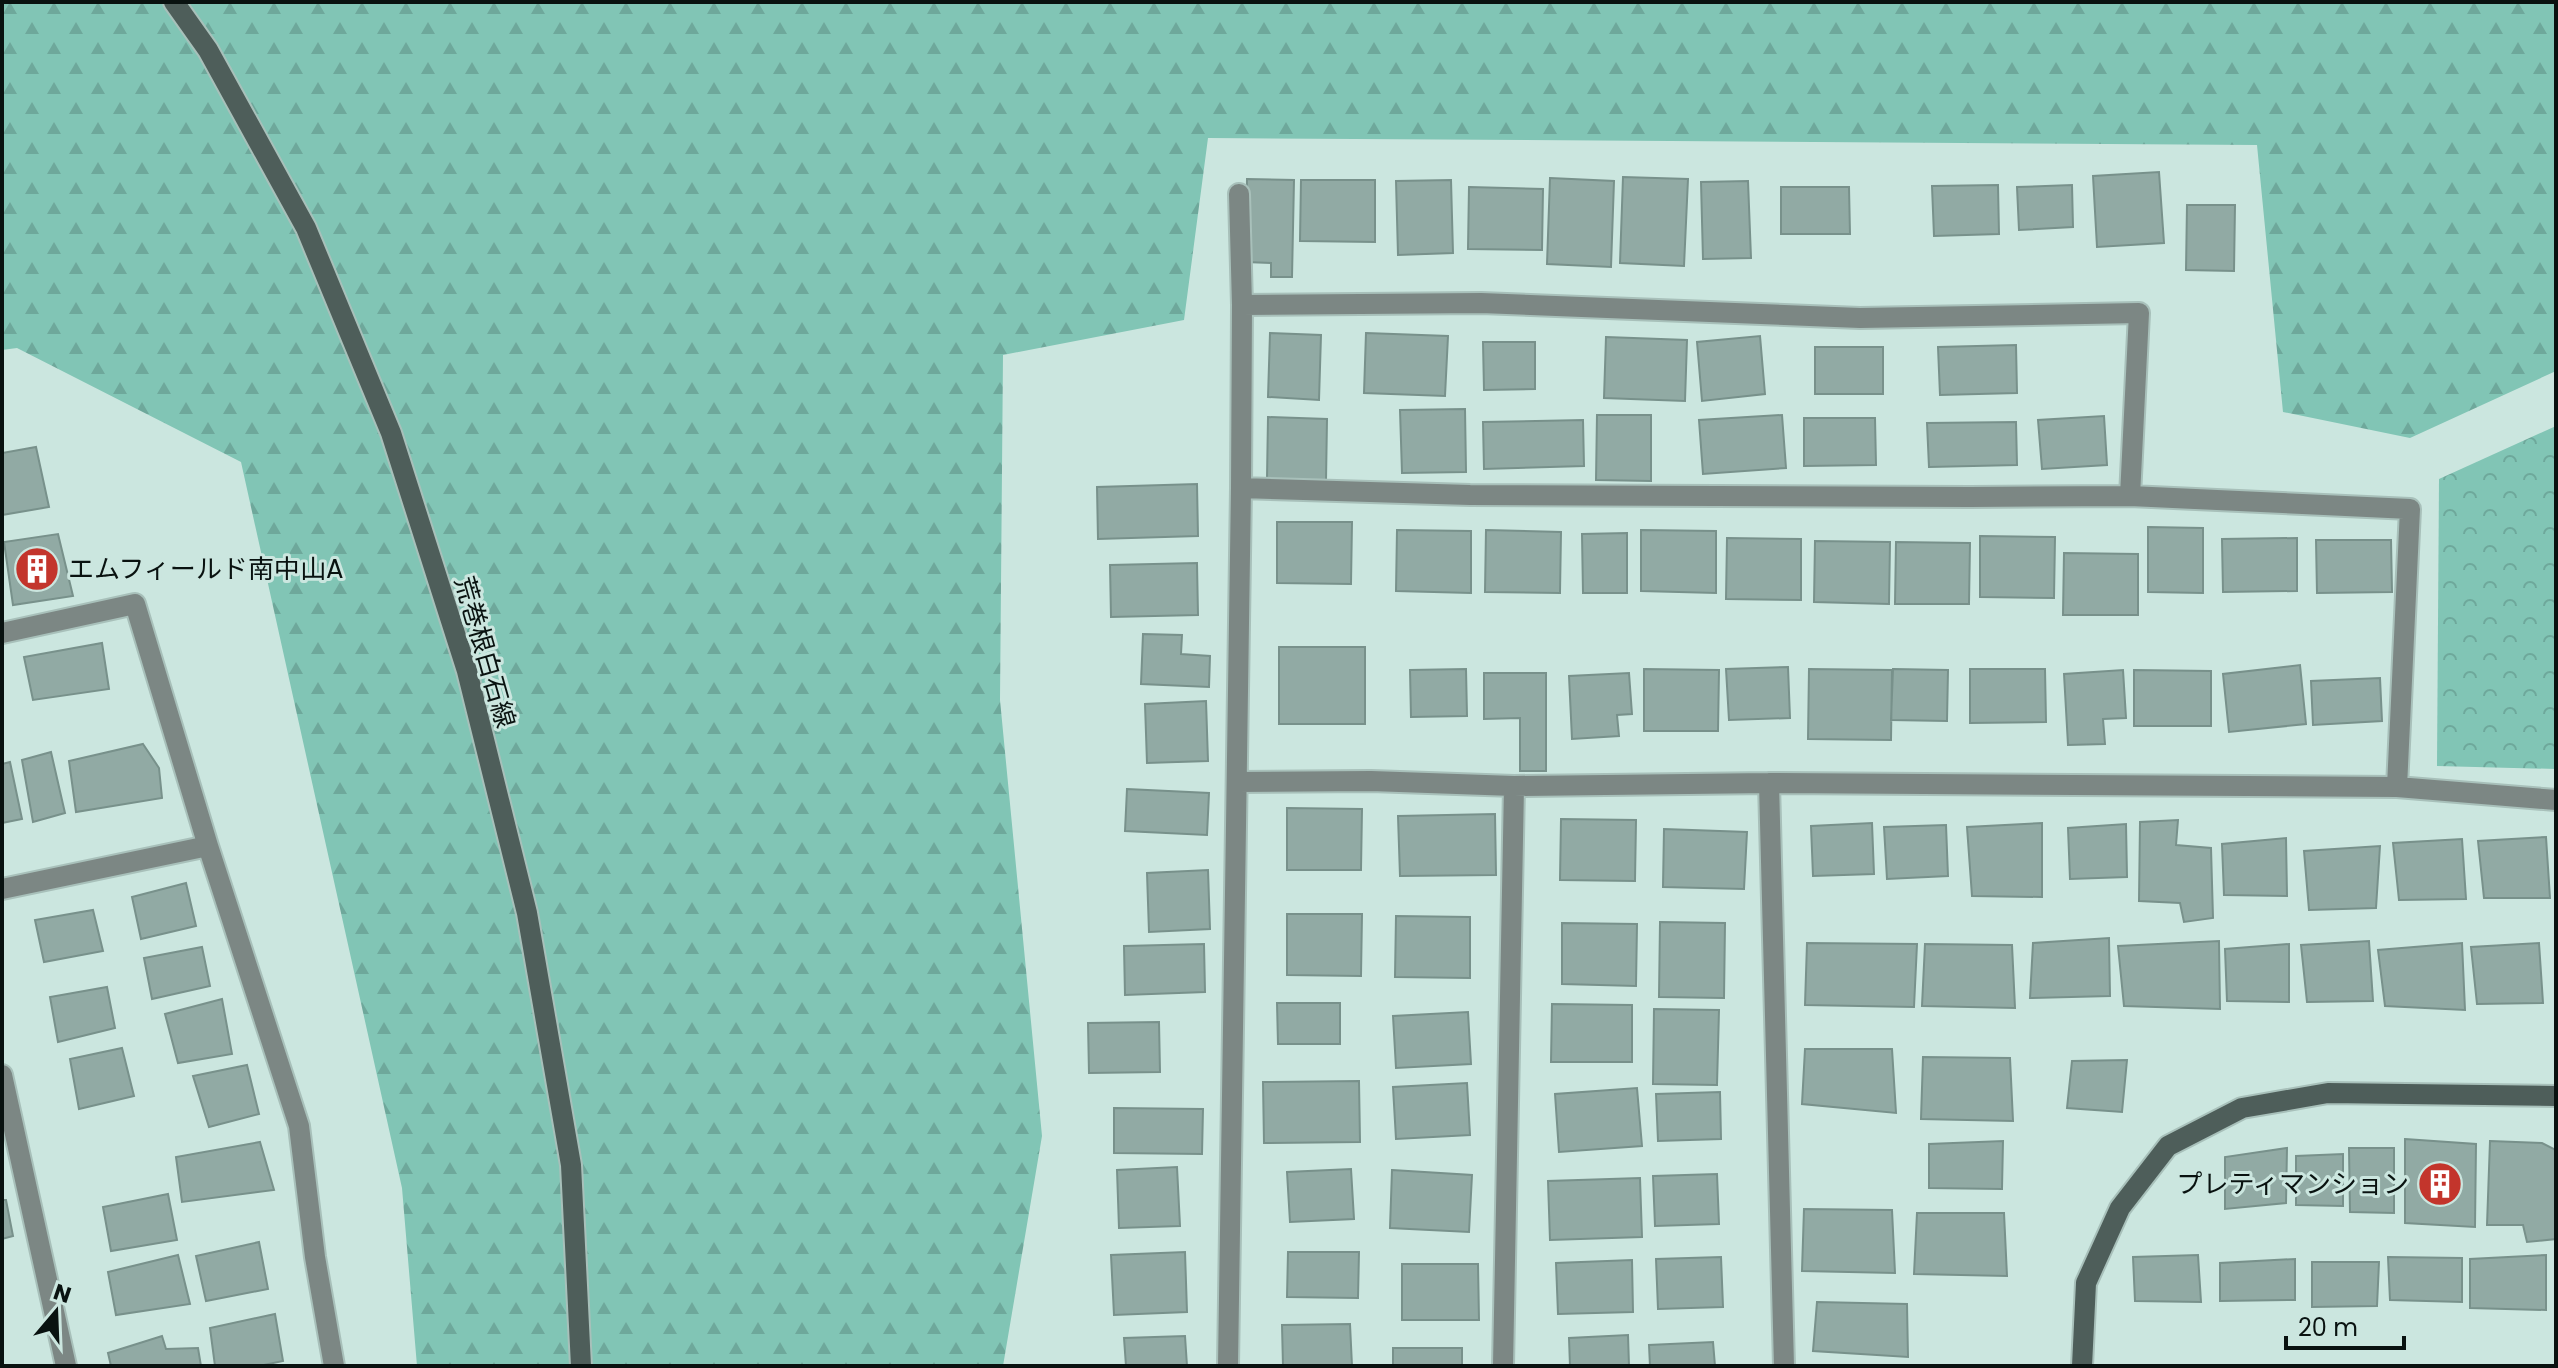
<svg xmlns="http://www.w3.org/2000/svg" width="2558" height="1368" viewBox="0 0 2558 1368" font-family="Poppins,'Noto Sans JP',sans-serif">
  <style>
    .forest { fill: url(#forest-firs) }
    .park { fill: url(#park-crowns) }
    .building { fill: #91aaa4; stroke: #78918b; stroke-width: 2 }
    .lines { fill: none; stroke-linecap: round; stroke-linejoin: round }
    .street-casing { stroke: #a8c0ba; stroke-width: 24 }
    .secondary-casing { stroke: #a8c0ba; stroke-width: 24 }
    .street { stroke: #7c8784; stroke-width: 20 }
    .secondary { stroke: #4e5e5a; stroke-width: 20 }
    .labels { text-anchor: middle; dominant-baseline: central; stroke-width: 6; stroke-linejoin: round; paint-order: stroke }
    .poi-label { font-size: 26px; fill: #091210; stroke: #cbe6df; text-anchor: start }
    .street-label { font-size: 26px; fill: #091210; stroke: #cbe6df }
  </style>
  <defs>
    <pattern id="forest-firs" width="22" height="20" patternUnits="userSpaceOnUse" patternTransform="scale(2)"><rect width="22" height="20" fill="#81c5b5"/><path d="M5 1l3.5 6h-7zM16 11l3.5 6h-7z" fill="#6ea89b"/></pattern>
    <pattern id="park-crowns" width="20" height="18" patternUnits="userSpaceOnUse" patternTransform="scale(2)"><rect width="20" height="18" fill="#81c5b5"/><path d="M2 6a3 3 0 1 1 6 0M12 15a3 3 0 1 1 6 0" fill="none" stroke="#6ea89b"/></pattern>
  </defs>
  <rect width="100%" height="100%" fill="#cbe6df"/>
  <path class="forest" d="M2 2H2556V371L2410 438 2283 412 2257 145 1208 138 1184 320 1003 355 1000 700 1042 1136 1003 1366H417L402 1188 241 462 17 348 2 350Z"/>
  <path class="park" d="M2556 426V769L2437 766 2439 479Z"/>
  <path class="building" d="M2159 172 2164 243 2097 247 2093 176Z
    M1623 177 1688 179 1684 266 1620 263Z
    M1550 178 1614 181 1611 267 1547 264Z
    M1247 179 1294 180 1292 277H1271V263L1246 262Z
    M1301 180H1375V242L1300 241Z
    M1451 180 1453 253 1398 255 1396 181Z
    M1748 181 1751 258 1703 259 1701 182Z
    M1998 185 1999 234 1934 236 1932 186Z
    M2072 185 2073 227 2019 230 2017 187Z
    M1469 187 1543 189 1542 250 1468 249Z
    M1781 187H1849L1850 234H1781Z
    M2187 205H2235L2234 271 2186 270Z
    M1270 333 1321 335 1319 400 1268 397Z
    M1366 333 1448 336 1445 396 1364 393Z
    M1760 336 1765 394 1702 401 1697 342Z
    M1606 337 1687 340 1685 401 1604 398Z
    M1483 342H1535V389L1484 390Z
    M2016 345 2017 393 1940 395 1938 347Z
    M1815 347H1883V394H1815Z
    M1465 409 1466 472 1402 473 1400 410Z
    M1597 415H1651V481L1596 480Z
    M1782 415 1786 468 1703 474 1699 420Z
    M2104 416 2107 465 2042 469 2038 420Z
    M1268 417 1327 419 1326 481 1267 479Z
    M1804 418H1875L1876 465 1804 466Z
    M1583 420 1584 466 1484 469 1483 422Z
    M2016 422 2017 465 1929 467 1927 423Z
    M36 447 49 507 2 515V453Z
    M1197 484 1198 536 1098 539 1097 487Z
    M1277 522H1352L1351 584 1277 583Z
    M2148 527 2203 528V593L2148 592Z
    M1397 530 1471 531V593L1396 591Z
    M1486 530 1561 532 1560 593 1485 592Z
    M1641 530 1716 531V593L1641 591Z
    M1627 533V593H1583L1582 534Z
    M58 534 73 596 13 605 4 542Z
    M1980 536 2055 537 2054 598 1980 597Z
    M1727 538 1801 539V600L1726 599Z
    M2297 538V591L2223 592 2222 539Z
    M2316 540H2391L2392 592 2317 593Z
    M1815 541 1890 542 1889 604 1814 602Z
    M1896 542 1970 543 1969 604H1895Z
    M2064 553 2138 554V615H2063Z
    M1197 563 1198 615 1111 617 1110 565Z
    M1143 634 1182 635 1181 654 1210 656 1209 687 1141 684Z
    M102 643 109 689 33 700 24 657Z
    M1279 647H1365V724H1279Z
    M2300 665 2306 724 2229 732 2223 674Z
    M1788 667 1790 718 1729 720 1726 669Z
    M1466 669 1467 716 1411 717 1410 670Z
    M1644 669 1719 670 1718 731H1644Z
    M1809 669 1892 670 1891 740 1808 739Z
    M1893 669 1948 670 1947 721 1891 720Z
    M1970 669H2045L2046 722 1970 723Z
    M2123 670 2126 718 2103 719 2105 744 2068 745 2064 674Z
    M2134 670 2211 671V726H2134Z
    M1484 673H1546V771H1520V718L1484 719Z
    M1629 673 1632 714 1617 715 1619 736 1572 739 1569 676Z
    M2380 678 2382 721 2313 725 2311 681Z
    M1206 701 1208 761 1147 763 1145 704Z
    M143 744 159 768 162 798 76 812 69 761Z
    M51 752 65 813 33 822 22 760Z
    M10 762 22 819 2 823V764Z
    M1127 789 1209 793 1207 835 1125 831Z
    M1287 808 1362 809 1361 870H1287Z
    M1495 814 1496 875 1400 876 1398 816Z
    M1561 819 1636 820 1635 881 1560 880Z
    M2178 820 2176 845 2211 848 2213 918 2184 922 2180 903 2139 901 2140 822Z
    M1872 823 1874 874 1813 876 1811 826Z
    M2042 823V897L1972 896 1967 827Z
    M2126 824 2127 877 2070 879 2068 828Z
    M1946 825 1948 876 1887 879 1884 827Z
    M1664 829 1747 832 1744 889 1663 887Z
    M2546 837 2550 898H2484L2478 841Z
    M2286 838 2287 896 2224 895 2222 844Z
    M2462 839 2466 899 2399 900 2393 843Z
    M2380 846 2376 908 2309 910 2304 851Z
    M1208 870 1210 929 1149 932 1147 873Z
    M186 883 196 926 141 939 132 897Z
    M93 910 103 951 44 962 35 920Z
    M1287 914H1362L1361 976 1287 975Z
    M1396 916 1470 917V978L1395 977Z
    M1660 922 1725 923 1724 998 1659 997Z
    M1562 923 1637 924 1636 986 1562 984Z
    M2109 938 2110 996 2030 998 2033 943Z
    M2219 941 2220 1009 2124 1006 2118 946Z
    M2369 941 2373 1001 2307 1002 2301 945Z
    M1807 943 1917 944 1914 1007 1805 1005Z
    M2462 943 2465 1010 2385 1006 2378 950Z
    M2539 943 2543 1003 2477 1004 2471 947Z
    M1204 944 1205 992 1125 995 1124 946Z
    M1925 944 2012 945 2015 1008 1922 1006Z
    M2289 944V1002L2227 1001 2225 949Z
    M202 947 210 986 152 999 144 958Z
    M107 987 115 1028 58 1042 50 997Z
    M222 999 232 1054 178 1063 165 1014Z
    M1277 1003H1340V1044H1278Z
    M1552 1004 1632 1005V1062H1551Z
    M1654 1009 1719 1010 1717 1085 1653 1084Z
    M1468 1012 1471 1064 1396 1068 1393 1016Z
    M1159 1022 1160 1072 1089 1073 1088 1023Z
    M122 1048 134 1096 79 1109 70 1059Z
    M1805 1049H1892L1896 1113 1802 1104Z
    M1923 1057 2010 1058 2013 1121 1921 1119Z
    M2127 1060 2122 1112 2067 1108 2072 1061Z
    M247 1065 259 1114 209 1127 193 1076Z
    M1359 1081 1360 1142 1264 1143 1263 1082Z
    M1467 1083 1470 1135 1396 1139 1393 1087Z
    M1637 1088 1642 1146 1559 1152 1555 1094Z
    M1720 1092 1721 1139 1658 1141 1656 1094Z
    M1114 1108 1203 1109 1202 1154 1114 1153Z
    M2405 1139 2476 1144 2475 1227 2405 1223Z
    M2003 1141 2002 1189 1929 1188V1144Z
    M2490 1141 2542 1143 2556 1150V1239L2527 1242 2523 1225H2487Z
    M260 1142 274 1190 182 1202 176 1157Z
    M2287 1148 2286 1203 2225 1209V1157Z
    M2349 1148H2394V1213L2350 1212Z
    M2343 1154V1206L2296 1205V1156Z
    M1177 1167 1180 1226 1119 1228 1117 1170Z
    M1351 1169 1354 1219 1290 1222 1287 1172Z
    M1392 1170 1472 1175 1469 1232 1390 1228Z
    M1717 1174 1719 1224 1655 1226 1653 1176Z
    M1640 1178 1642 1237 1550 1240 1548 1181Z
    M168 1194 177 1240 111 1251 103 1207Z
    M2 1200H6L13 1236 2 1239Z
    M1804 1209 1892 1210 1895 1273 1802 1271Z
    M1917 1213H2004L2007 1276 1914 1274Z
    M259 1242 268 1289 206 1301 196 1256Z
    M1185 1252 1187 1312 1114 1315 1111 1255Z
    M1288 1252H1359L1358 1298 1287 1297Z
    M178 1255 190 1304 116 1315 108 1272Z
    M2198 1255 2201 1302 2135 1301 2133 1257Z
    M2546 1255V1310L2470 1308V1259Z
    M1721 1257 1723 1307 1658 1309 1656 1259Z
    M2388 1257 2462 1258V1302L2390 1300Z
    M2295 1259V1300L2220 1301V1263Z
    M1632 1260 1633 1312 1558 1314 1556 1263Z
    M2312 1262H2379L2377 1306 2312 1307Z
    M1402 1264H1478L1479 1320H1402Z
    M1817 1302 1907 1304 1908 1357 1813 1351Z
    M275 1314 283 1361 259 1366H215L210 1328Z
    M1350 1324 1352 1366H1283L1282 1325Z
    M1628 1335 1629 1366H1570L1569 1338Z
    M162 1336 166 1349 198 1348 201 1366H111L108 1353Z
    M1185 1336 1187 1366H1126L1124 1338Z
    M1713 1342 1715 1366H1650L1649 1345Z
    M1393 1348H1462V1366H1393Z"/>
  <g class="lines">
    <g class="street-casing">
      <path id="street" d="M1242 305 1481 303 1860 318 2139 313 2130 496
        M1241 488 1470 495 1970 497 2130 496 2410 509 2397 787
        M2 633 135 604 208 846 299 1126 315 1257 334 1366
        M1237 782 1371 781 1514 786 1769 783 2397 787 2556 800
        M1769 783 1784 1366
        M2 889 208 846
        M2 1075 66 1366
        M1228 1366 1241 488 1242 305 1239 194
        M1503 1366 1514 786"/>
    </g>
    <g class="secondary-casing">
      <path id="secondary" d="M174 2 208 50 306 228 391 433 467 671 527 913 571 1165 581 1366
        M2082 1366 2086 1283 2120 1208 2168 1146 2242 1108 2328 1093 2556 1096"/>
    </g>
    <use href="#street" class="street"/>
    <use href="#secondary" class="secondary"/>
  </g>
  <defs>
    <g id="building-disc" transform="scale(2.3)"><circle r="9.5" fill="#c3352c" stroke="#cbe6df"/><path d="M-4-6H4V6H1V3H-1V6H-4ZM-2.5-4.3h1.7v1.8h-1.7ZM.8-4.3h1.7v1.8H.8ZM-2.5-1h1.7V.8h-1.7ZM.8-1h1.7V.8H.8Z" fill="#fff"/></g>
  </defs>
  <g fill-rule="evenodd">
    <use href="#building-disc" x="37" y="569"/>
    <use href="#building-disc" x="2440" y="1184"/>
  </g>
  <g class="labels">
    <g class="poi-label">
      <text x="68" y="569">エムフィールド南中山A</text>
      <text x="2409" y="1184" text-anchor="end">プレティマンション</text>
    </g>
    <g class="street-label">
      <text transform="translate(485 652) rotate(74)">荒巻根白石線</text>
    </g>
  </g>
  <rect width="2558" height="1368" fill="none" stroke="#091210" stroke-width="8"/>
  <g transform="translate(56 1312) rotate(19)" stroke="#cbe6df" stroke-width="6" paint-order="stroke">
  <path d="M0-6L14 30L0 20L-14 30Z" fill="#091210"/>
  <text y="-12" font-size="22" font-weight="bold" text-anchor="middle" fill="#091210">N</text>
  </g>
  <path d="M2286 1336v12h118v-12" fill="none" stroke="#091210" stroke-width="4"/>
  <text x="2298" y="1336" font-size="24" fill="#091210" stroke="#cbe6df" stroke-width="6" paint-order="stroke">20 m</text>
</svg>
